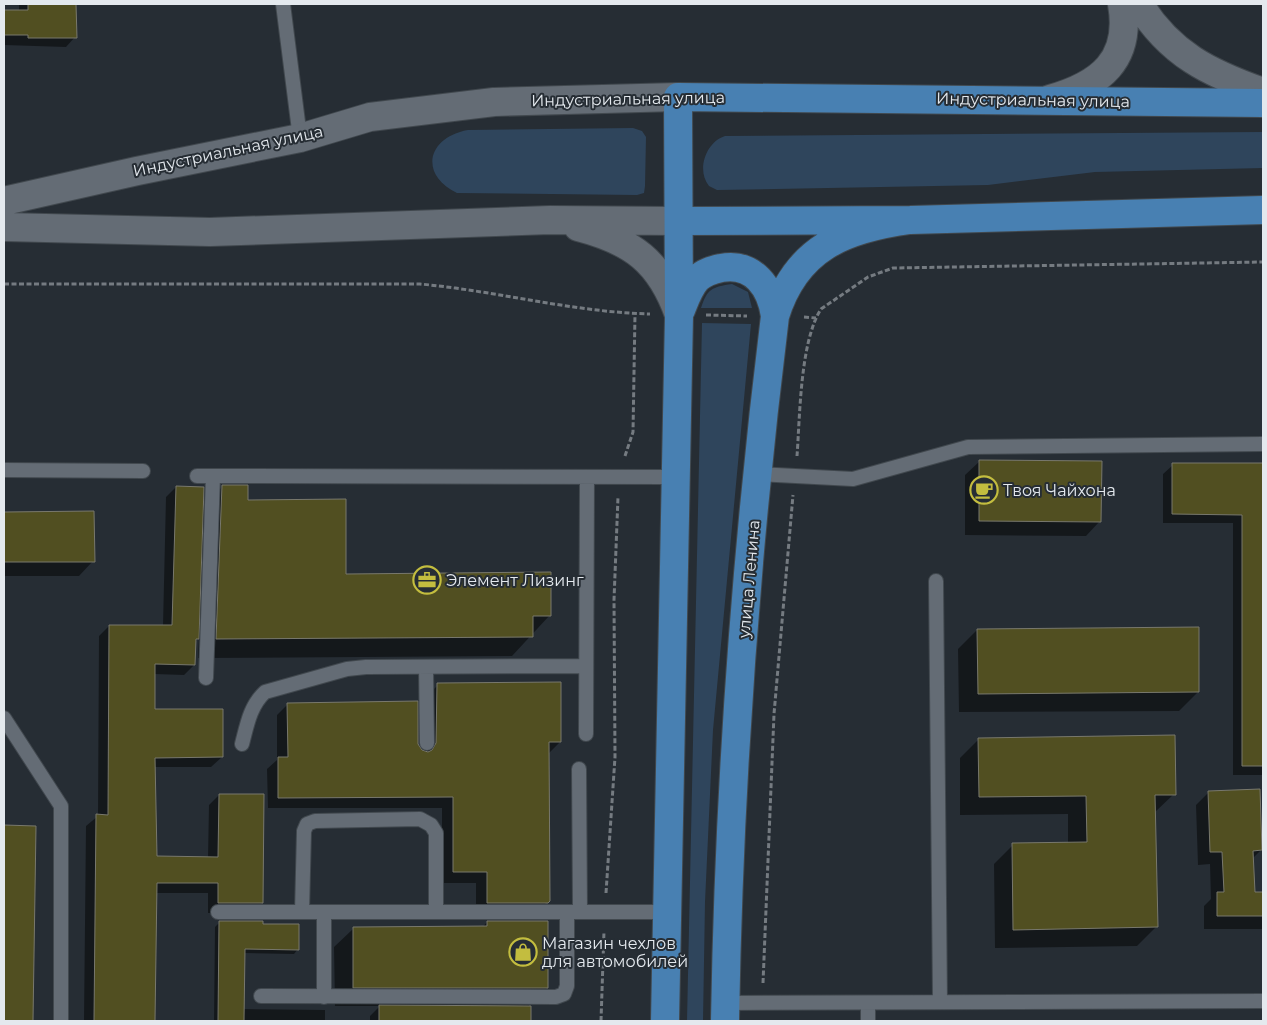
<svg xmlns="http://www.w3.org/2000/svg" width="1267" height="1025" viewBox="0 0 1267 1025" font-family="Montserrat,sans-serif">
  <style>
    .green { fill: #2f455c }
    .shadow { fill: #0007 }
    .building { fill: #514f21; stroke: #78786d }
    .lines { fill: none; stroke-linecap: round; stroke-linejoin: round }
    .lane-casing { stroke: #41484e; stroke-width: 16 }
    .street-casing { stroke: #41484e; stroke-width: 30 }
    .secondary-casing { stroke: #41484e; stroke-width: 30 }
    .primary-casing { stroke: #41484e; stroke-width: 30 }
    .path { stroke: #757b81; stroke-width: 3; stroke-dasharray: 5 2.5; stroke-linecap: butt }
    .lane { stroke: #646c75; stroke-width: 14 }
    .street { stroke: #646c75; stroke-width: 28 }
    .secondary { stroke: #646c75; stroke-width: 28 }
    .primary { stroke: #4880b2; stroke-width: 28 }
    .labels { text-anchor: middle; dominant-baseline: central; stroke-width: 4; stroke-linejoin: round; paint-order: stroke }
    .street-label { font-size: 16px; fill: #e4e9ee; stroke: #262d34 }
    .poi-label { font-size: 16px; fill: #e4e9ee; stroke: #262d34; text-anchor: start }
  </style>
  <rect width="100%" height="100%" fill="#262d34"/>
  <path class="green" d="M633 128 642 131 646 137 645 186 644 193 637 195 457 193C418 174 428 137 468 130Z
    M1263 132V168L1095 172 988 185 717 190 709 186C696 170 706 142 725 136Z
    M732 284 748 292 752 308H701C707 289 712 287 732 284Z
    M702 323 751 324 713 730 705 902 703 1021H687Z"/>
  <path class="shadow" d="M19 4H75V37L66 47 4 45V11H19Z
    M980 461 1100 521 1086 536 965 535V475Z
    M1263 464V775H1233V523H1163V474L1173 465Z
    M223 486 247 501 345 575 550 615 512 656 198 658 199 638 195 642 194 665 184 675 154 674 153 710 222 757 211 767H154L156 858H208L209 805 219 795 262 903 251 913H208V893H155L154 1021H84L86 826 98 816 99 636 109 626H163L166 497 176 487 202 507Z
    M4 513H93V561L79 576H4Z
    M977 630 1198 692 1179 711 959 712 958 649Z
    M438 685 560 742 548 754 549 900 535 914H476V883H442V808H268L267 769 277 760V715L288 704 417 744 422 751 425 752 427 696Z
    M979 739 1174 794 1154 813 1156 927 1137 946 995 948 994 864 1013 845 1068 844V814L960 815V758Z
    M1208 793 1261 850 1252 859 1253 894H1263V929H1204V906L1211 899 1210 864 1198 865 1196 805Z
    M4 826 35 827 31 1021H4Z
    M220 922 262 925 298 949 294 954 244 953 243 1009 325 1010V1021H214L215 927Z
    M487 922 547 988 529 1005 530 1021H370V1016L380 1006H335L334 947 353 929 482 928Z"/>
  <path class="building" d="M28 4H76L77 38H28V35H4V10H28Z
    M979 460 1102 461 1101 522 979 521Z
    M1172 463H1263V766H1242V515L1172 514Z
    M222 485H248V500L346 499V574L551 572V616H533V637L216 639Z
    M176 486 204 487 199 639H196L195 665 155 664V709H223V757L155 758 157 856 218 857 219 794H264L263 903H218V883H157L155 1021H94L96 814 108 815 109 625H172Z
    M94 511 95 562H4V512Z
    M1199 627V692L978 694 977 629Z
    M561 682V742H549L550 901 548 903H487V872H453V797L278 798V757H288L287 703 418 701V744L422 750 428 752 432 750 436 743 437 683Z
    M1175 735 1176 795H1155L1158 927 1013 930 1012 843 1087 842 1086 796 979 797 978 738Z
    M1260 789 1262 850 1253 851 1255 892H1263V916H1217V892H1224L1222 852H1210L1208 791Z
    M4 825 36 826 33 1021H4Z
    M219 921H263V924H299V950L245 949 244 1021H218Z
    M487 921H548V988H353V927L487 926Z
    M379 1005 531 1006V1021H379Z"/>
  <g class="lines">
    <g class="lane-casing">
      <path id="lane" d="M283 4 300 138
        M4 470 143 471
        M758 474 853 479 968 447 1263 444
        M197 476 676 477
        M936 581 940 1002
        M426 667 427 743
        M206 678 213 476
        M4 718 61 806V1021
        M586 734 587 477
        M242 744C247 725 250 706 265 692L347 669 366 667 586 666
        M579 769 580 912
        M218 912H667
        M302 912 304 831 307 824 315 821 420 819 431 825 436 833V912
        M261 996 556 997 564 994 567 986V912
        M324 997V912
        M725 1003 1263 1001
        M868 1003V1021"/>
    </g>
    <g class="street-casing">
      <path id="street" d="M1139 4C1170 54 1209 73 1263 92
        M1050 99C1100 85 1132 60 1122 4"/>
    </g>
    <g class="secondary-casing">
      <path id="secondary" d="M4 201 137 171 300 138 370 117 494 102 678 97
        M4 227 210 232 550 220 679 221
        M578 227C632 241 660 261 679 315"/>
    </g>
    <g class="primary-casing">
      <path id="primary" d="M679 221 910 220 1263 210
        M681 310C685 300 689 288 697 279 704 272 712 270 721 268 754 262 771 288 775 316
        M665 1021 679 315 678 97 1263 103
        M725 1021C729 786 746 550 775 316 796 248 844 229 910 220"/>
    </g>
    <path class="path" d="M4 284H420C497 291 572 312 650 314
      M706 315 747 316
      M804 317 816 318
      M625 456 633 432 635 314
      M797 456C800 416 800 342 821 309L868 277 893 268 1263 262
      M606 893 615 757 614 600 618 497
      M763 983 774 714 793 495
      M601 1021 604 931"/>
    <use href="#lane" class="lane"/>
    <use href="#street" class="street"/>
    <use href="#secondary" class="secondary"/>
    <use href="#primary" class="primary"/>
  </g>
  <defs>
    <g id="cafe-ring" transform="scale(1.4375)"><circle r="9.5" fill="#262d34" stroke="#c3bd3f" stroke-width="1.5"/><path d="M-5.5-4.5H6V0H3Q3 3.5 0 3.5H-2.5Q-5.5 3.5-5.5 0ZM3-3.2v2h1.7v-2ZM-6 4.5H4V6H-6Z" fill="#c3bd3f"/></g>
    <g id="office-ring" transform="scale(1.4375)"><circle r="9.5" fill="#262d34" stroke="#c3bd3f" stroke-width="1.5"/><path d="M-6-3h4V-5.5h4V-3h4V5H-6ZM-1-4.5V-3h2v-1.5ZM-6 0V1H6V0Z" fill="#c3bd3f"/></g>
    <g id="shop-ring" transform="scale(1.4375)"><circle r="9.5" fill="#262d34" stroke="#c3bd3f" stroke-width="1.5"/><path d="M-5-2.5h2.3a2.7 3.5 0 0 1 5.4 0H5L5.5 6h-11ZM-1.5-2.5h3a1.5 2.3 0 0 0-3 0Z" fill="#c3bd3f"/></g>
  </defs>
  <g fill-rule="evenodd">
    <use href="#cafe-ring" x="984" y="490"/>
    <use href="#office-ring" x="427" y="580"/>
    <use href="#shop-ring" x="523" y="952"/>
  </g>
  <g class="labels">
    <g class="street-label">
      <text transform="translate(628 99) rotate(-1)">Индустриальная улица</text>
      <text transform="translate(1033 100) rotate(1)">Индустриальная улица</text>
      <text transform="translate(228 151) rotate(-12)">Индустриальная улица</text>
      <text transform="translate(749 579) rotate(-85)">улица Ленина</text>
    </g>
    <g class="poi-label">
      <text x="1003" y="490">Твоя Чайхона</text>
      <text x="446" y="580">Элемент Лизинг</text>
      <text x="542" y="943">Магазин чехлов<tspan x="542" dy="18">для автомобилей</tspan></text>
    </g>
  </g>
  <rect width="1267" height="1025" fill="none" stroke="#e4e9ee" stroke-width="10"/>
</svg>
